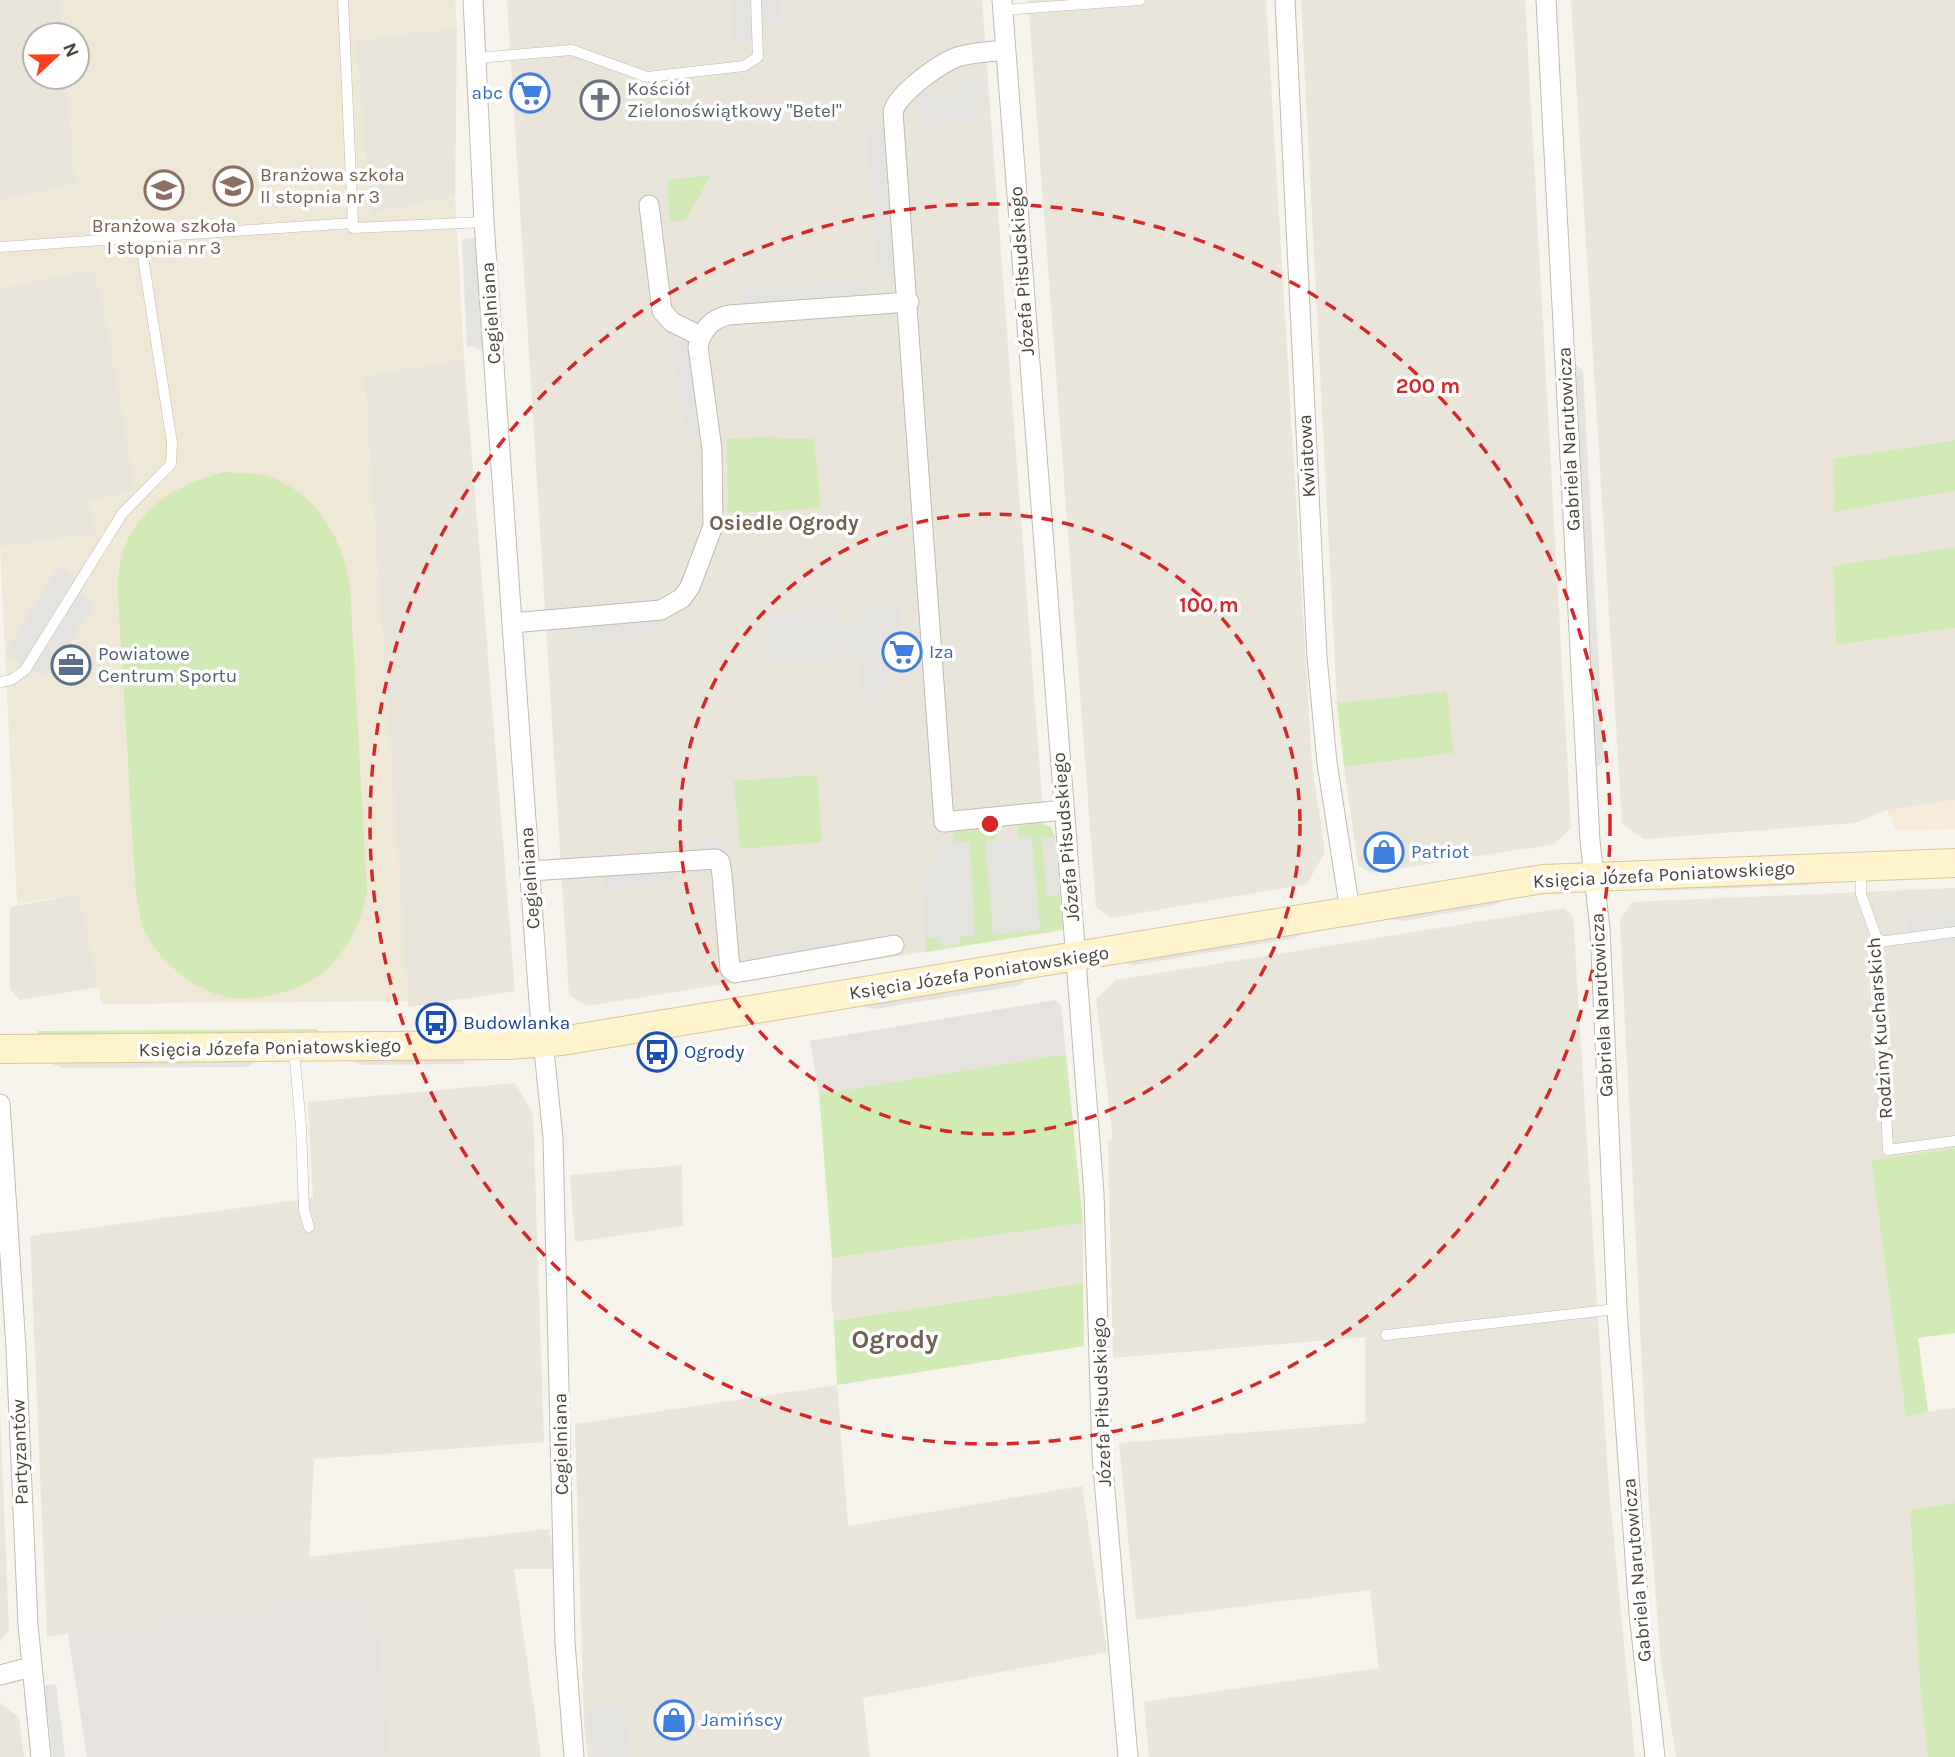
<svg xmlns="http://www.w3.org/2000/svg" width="1955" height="1757" viewBox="0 0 1955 1757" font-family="Karla,sans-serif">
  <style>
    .residential { fill: #eae5da }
    .commercial { fill: #f7ead8 }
    .industrial { fill: #e6e2dd }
    .education { fill: #efe8d6 }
    .green { fill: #d2eab5 }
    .parking { fill: #e5e3e0 }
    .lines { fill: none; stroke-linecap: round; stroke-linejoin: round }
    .lane-casing { stroke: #c2bbae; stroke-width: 11 }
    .street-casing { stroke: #c2bbae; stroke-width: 21 }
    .secondary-casing { stroke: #d6c79b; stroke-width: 30 }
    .lane { stroke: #fff; stroke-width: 10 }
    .street { stroke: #fff; stroke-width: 19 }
    .secondary { stroke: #fff3cd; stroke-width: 28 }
    .ring { fill: none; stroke: #d62828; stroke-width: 3.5; stroke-dasharray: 12 9 }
    .labels { text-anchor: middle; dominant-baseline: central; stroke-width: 7; stroke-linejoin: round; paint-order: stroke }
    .worship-label { font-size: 19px; fill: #5b616d; stroke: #fff; text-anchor: start }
    .shop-label { font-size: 19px; fill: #366cbe; stroke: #fff; text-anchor: start }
    .education-label { font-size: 19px; fill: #785e54; stroke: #fff; text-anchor: start }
    .street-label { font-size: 19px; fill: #4b4439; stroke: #fff }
    .service-label { font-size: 19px; fill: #4e5e75; stroke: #fff; text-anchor: start }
    .transit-label { font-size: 19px; fill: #164399; stroke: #fff; text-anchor: start }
    .neighbourhood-label { font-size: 21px; font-weight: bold; fill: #6e6250; stroke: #fff }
    .district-label { font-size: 26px; font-weight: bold; fill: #6e6250; stroke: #fff }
    .centre { fill: #d62828; stroke: #fff; stroke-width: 3.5 }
    .ring-label { font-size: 21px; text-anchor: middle; font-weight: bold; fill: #d62828; stroke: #fff; stroke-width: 7; stroke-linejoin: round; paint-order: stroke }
  </style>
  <rect width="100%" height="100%" fill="#f6f3ec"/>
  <path class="residential" d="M0 0H61L64 35H35V77H67L74 171 79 184 0 201Z
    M507 0H982L1042 798 1049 925 1041 933 587 1006 569 995Z
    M1028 0H1266L1312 765 1325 852 1307 884 1111 918 1096 907Z
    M1301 0H1525L1571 828 1555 844 1371 873 1358 865 1344 767 1454 753 1447 691 1337 703Z
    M1571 0H1955V440L1833 459 1834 512 1955 491V547L1833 567 1836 645 1955 628V800L1887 810 1855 823 1644 839 1622 823Z
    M457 27 455 197 371 214 355 40Z
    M93 268 105 313 136 490 94 534 0 547V288Z
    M464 359 515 991 408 1007 364 375Z
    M1955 888V1148L1871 1160 1906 1415 1955 1408V1503L1910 1511 1920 1686 1928 1757H1676L1661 1662 1649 1508 1620 920 1632 902Z
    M79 894 99 987 20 1000 10 989V907Z
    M1564 908 1573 916 1608 1478 1635 1757H1149L1144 1702 1379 1668 1370 1590 1136 1620 1119 1443 1365 1423V1337L1113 1358 1108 1140 1113 1139 1096 999 1116 980Z
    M515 1083 533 1114 544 1442 314 1459 309 1557 549 1529 556 1569H514L541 1757H391L374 1590 47 1637 30 1236 313 1198 308 1102Z
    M682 1165 683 1226 575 1242 570 1175Z
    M1083 1223V1283L834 1321 831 1300 832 1258Z
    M837 1385 848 1526 1082 1486 1107 1652 863 1698 870 1757H588L584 1723 575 1424Z
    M0 1407 9 1630 0 1642Z
    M0 1702 19 1718 24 1757H0Z"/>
  <path class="commercial" d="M1955 800V829L1896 830 1887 810Z"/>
  <path class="industrial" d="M1056 1000 1061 1005 1066 1054 819 1094 810 1041Z
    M374 1589 391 1757H87L68 1634Z"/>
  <path class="education" d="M61 0H455L457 27 355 40 371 214 455 197 464 359 364 376 408 1001 102 1004 79 894 17 904 0 547 94 534 89 501 135 490 105 313 93 269 0 288V201L79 184 74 172 67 77H77V35H64Z"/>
  <path class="green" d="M711 175 686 220 670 222 667 180Z
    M777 436V439H814L821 508 728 514 727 439Z
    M1955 440V491L1834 512 1833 459Z
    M224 472C236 473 250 473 262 475 314 487 343 538 350 587L367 893C361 921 351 943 332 964 308 991 250 1006 216 994 188 984 158 959 145 932 140 921 139 907 136 895L118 597C114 526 160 488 224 472Z
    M1955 547V628L1836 645 1833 566Z
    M1447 691 1454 753 1344 767 1337 703Z
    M817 775 822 842 740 849 734 781Z
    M1038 822 1051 827 1055 837 1042 839 1047 895 1060 894 1063 930 926 952 925 938 940 937 941 946 960 936 969 842H954L953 833 962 827 990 825 997 831V839L986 840 1031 836 1017 837 1018 828 1023 824Z
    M317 1029 320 1035 37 1037 38 1031Z
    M1066 1054 1083 1223 832 1258 819 1094Z
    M1955 1148V1333L1918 1338 1928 1412 1906 1416 1871 1160Z
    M1083 1283 1084 1346 837 1385 834 1321Z
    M1955 1503V1757H1928L1920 1686 1910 1510Z"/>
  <path class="parking" d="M731 0H780L782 25H765L759 41 733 43Z
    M984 77 986 106H978L979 121 920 125 917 93 960 91V78Z
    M883 126 895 275 878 276 866 128Z
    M477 238 484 353 474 347H467L462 239Z
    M869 279 871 297 743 308 742 289Z
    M688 340 703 437 687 439 671 342Z
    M1574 363 1583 371 1604 761 1596 768Z
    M59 566 86 584 80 594 95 603 47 679 5 653Z
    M900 608 902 639 886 641 880 645 871 661H888L890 698 862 700 859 659H851L847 643 840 644V660L770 664 767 614 839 610 841 626 862 624 861 609Z
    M662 617 664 633 578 643 576 627Z
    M729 835 731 852 692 855 690 838Z
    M1032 836 1040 929 993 935 985 840Z
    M1055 837 1060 894 1047 895 1042 838Z
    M970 842 975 935 961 936 960 943 941 947 940 937 925 938 921 867 937 866 935 843Z
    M672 866 674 883 604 890 602 873Z
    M1817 878 1808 885 1659 891 1634 884Z
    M1511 896 1495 905 1402 921 1379 917Z
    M1955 912V942L1907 948 1905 932 1910 916Z
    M1303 931 1296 938 1135 965 1117 962Z
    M858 938 859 947 773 958 772 949Z
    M1028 977 1021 985 874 1009 852 1004Z
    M465 1057 464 1064 363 1065 340 1058Z
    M257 1059 249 1067 63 1068 41 1060Z
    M56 1684 65 1757H53L44 1686Z
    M622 1703 632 1757H595L586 1709Z"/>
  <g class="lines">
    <g class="lane-casing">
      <path id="lane" d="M343 0 353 223
        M1003 10 1140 0
        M476 58 572 50 647 77 744 66 758 57 756 0
        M0 247 353 223V228L484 222
        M0 682 11 680 25 670 122 514 171 464 172 443 140 238
        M1861 868V894L1878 942 1888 1150 1955 1141
        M1878 942 1955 932
        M294 1050 301 1127 304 1210 309 1227
        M1386 1335 1617 1309"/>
    </g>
    <g class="street-casing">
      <path id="street" d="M473 0 484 222 512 623 539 1002 553 1138 565 1642 574 1757
        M1002 0 1094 1194 1102 1456 1128 1757
        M1285 0 1317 657 1327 763 1350 911
        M1546 0 1590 841 1600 929 1617 1309 1639 1613 1655 1757
        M1005 50C990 52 975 52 961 56 943 60 897 94 893 112L944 822 1063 810
        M649 205 662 311 672 322 700 336
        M512 623 661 610 682 598 690 587 713 526 712 449 698 347C701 331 712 318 729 315L909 302
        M530 871 716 859 720 862 722 875 730 969 735 973 894 945
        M0 1104 16 1348 28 1625 41 1757
        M0 1675 31 1667"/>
    </g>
    <g class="secondary-casing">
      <path id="secondary" d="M0 1049 507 1045 562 1041 1543 879 1955 863"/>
    </g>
    <use href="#lane" class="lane"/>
    <use href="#street" class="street"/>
    <use href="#secondary" class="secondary"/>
  </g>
  <g class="ring">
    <circle cx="990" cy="824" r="310"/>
    <circle cx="990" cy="824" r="620"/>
  </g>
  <defs>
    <g id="supermarket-ring" transform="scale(2.0125)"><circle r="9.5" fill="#fff" stroke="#3f7fe0" stroke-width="1.5"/><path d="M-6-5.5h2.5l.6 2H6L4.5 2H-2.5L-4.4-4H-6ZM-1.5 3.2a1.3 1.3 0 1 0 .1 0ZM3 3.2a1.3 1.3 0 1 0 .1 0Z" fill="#3f7fe0"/></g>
    <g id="church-ring" transform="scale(2.0125)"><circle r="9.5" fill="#fff" stroke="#6b7280" stroke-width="1.5"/><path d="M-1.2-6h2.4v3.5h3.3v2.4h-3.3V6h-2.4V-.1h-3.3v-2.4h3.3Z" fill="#6b7280"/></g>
    <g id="school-ring" transform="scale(2.0125)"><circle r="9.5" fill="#fff" stroke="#8d6e63" stroke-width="1.5"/><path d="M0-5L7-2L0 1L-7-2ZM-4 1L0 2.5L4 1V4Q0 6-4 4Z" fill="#8d6e63"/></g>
    <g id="office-ring" transform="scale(2.0125)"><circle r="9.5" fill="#fff" stroke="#5c6f8a" stroke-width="1.5"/><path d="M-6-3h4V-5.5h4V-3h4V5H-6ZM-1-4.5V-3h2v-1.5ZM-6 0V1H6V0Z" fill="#5c6f8a"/></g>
    <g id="shop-ring" transform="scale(2.0125)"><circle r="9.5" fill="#fff" stroke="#3f7fe0" stroke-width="1.5"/><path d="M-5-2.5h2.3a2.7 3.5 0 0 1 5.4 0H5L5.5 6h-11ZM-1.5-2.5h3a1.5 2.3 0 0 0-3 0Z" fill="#3f7fe0"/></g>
    <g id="bus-ring" transform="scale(2.0125)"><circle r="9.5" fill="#fff" stroke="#1a4fb4" stroke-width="1.5"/><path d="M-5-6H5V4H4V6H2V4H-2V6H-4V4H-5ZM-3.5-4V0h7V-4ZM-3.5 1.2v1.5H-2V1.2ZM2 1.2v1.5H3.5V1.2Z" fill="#1a4fb4"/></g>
  </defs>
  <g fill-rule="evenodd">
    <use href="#supermarket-ring" x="530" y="93"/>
    <use href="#church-ring" x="600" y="100"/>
    <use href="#school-ring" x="233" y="186"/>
    <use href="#school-ring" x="164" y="190"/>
    <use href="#supermarket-ring" x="902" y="652"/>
    <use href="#office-ring" x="71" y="665"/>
    <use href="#shop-ring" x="1384" y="852"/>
    <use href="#bus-ring" x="436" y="1023"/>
    <use href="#bus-ring" x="657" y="1052"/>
    <use href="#shop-ring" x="674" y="1720"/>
  </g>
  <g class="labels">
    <g class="worship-label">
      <text x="627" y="89">Kościół<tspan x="627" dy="22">Zielonoświątkowy "Betel"</tspan></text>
    </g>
    <g class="shop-label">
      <text x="503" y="93" text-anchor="end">abc</text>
      <text x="929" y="652">Iza</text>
      <text x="1411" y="852">Patriot</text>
      <text x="701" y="1720">Jamińscy</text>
    </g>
    <g class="education-label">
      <text x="260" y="175">Branżowa szkoła<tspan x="260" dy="22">II stopnia nr 3</tspan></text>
      <text x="164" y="226" text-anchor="middle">Branżowa szkoła<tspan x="164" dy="22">I stopnia nr 3</tspan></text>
    </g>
    <g class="street-label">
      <text transform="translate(1022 271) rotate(-94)">Józefa Piłsudskiego</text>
      <text transform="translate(491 313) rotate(-94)">Cegielniana</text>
      <text transform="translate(1569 439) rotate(-93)">Gabriela Narutowicza</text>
      <text transform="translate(1307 456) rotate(-93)">Kwiatowa</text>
      <text transform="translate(1066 837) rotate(-95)">Józefa Piłsudskiego</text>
      <text transform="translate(1664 875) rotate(-3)">Księcia Józefa Poniatowskiego</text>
      <text transform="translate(530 878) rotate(-94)">Cegielniana</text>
      <text transform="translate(979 973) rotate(-9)">Księcia Józefa Poniatowskiego</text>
      <text transform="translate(1602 1005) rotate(-93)">Gabriela Narutowicza</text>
      <text transform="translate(1880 1028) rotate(-94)">Rodziny Kucharskich</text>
      <text transform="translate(270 1048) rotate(-1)">Księcia Józefa Poniatowskiego</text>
      <text transform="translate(1102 1402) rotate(-92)">Józefa Piłsudskiego</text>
      <text transform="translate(561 1444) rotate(-91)">Cegielniana</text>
      <text transform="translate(20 1452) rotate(-92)">Partyzantów</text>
      <text transform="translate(1637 1570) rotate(-95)">Gabriela Narutowicza</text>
    </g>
    <g class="service-label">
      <text x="98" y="654">Powiatowe<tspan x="98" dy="22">Centrum Sportu</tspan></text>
    </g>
    <g class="transit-label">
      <text x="463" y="1023">Budowlanka</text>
      <text x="684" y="1052">Ogrody</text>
    </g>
    <g class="neighbourhood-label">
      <text x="784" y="523">Osiedle Ogrody</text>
    </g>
    <g class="district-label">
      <text x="895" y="1339">Ogrody</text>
    </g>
  </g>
  <circle cx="990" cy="824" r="10" class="centre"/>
  <g class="ring-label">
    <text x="1428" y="393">200 m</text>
    <text x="1209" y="612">100 m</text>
  </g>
  <g transform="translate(56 56) rotate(68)"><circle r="33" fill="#ffffff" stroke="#b7b4b0" stroke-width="2"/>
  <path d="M0-5L12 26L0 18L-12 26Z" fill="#fc3f1d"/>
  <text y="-10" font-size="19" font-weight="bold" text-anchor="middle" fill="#4b4439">N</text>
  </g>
</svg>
